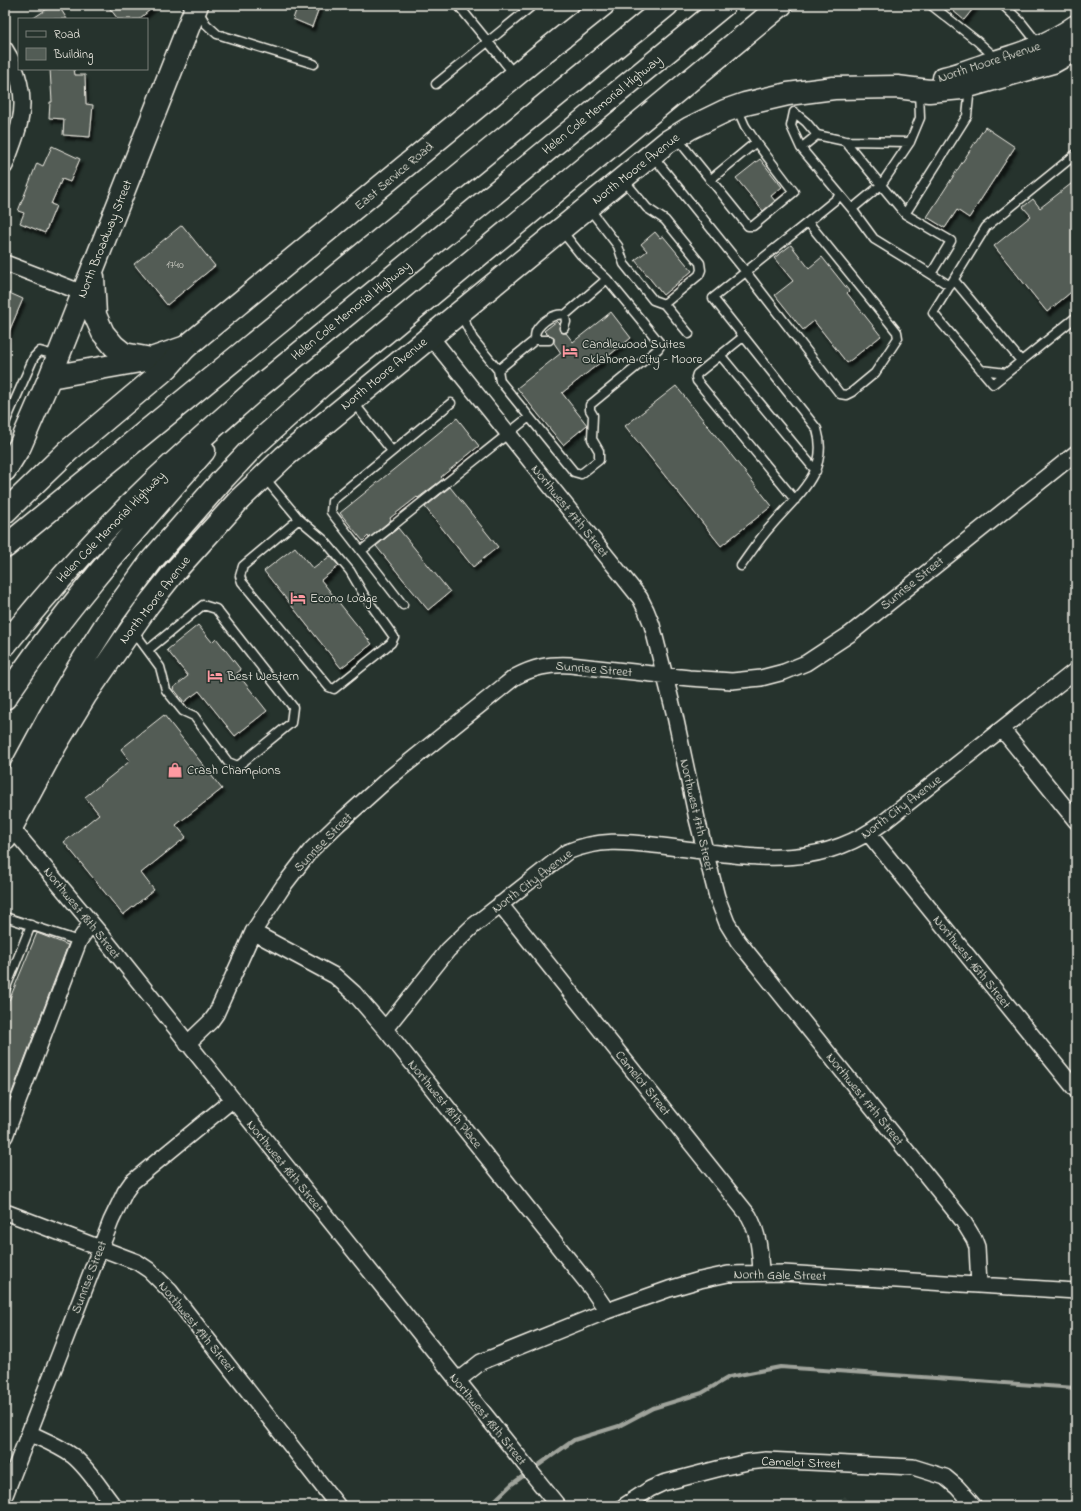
<svg xmlns="http://www.w3.org/2000/svg" width="1081" height="1511" viewBox="0 0 1081 1511" font-family="'Indie Flower',sans-serif">
  <style>
    .built { fill: #333f39 }
    .lines { fill: none; stroke-linecap: round; stroke-linejoin: round }
    .stream { stroke: #9fa39b; stroke-width: 4 }
    .building { fill: #525c55; stroke: #f4f1e8; filter: url(#shadow) }
    .lane-casing { stroke: #f4f1e8; stroke-width: 11 }
    .street-casing { stroke: #f4f1e8; stroke-width: 18 }
    .secondary-casing { stroke: #f4f1e8; stroke-width: 25 }
    .highway-casing { stroke: #f4f1e8; stroke-width: 25 }
    .lane { stroke: #26332d; stroke-width: 8 }
    .street { stroke: #26332d; stroke-width: 15 }
    .secondary { stroke: #26332d; stroke-width: 22 }
    .highway { stroke: #26332d; stroke-width: 22 }
    .labels { text-anchor: middle; dominant-baseline: central; stroke-width: 3; stroke-linejoin: round; paint-order: stroke }
    .number-label { font-size: 11px; fill: #ccccc3 }
    .street-label { font-size: 13px; fill: #f4f1e8; stroke: #26332d }
    .poi-label { font-size: 13px; fill: #f4f1e8; stroke: #26332d; text-anchor: start }
  </style>
  <defs>
    <filter id="shadow"><feDropShadow dx="2.5" dy="4.5" stdDeviation="1" flood-color="#0009"/></filter>
  </defs>
  <rect width="100%" height="100%" fill="#26332d"/>
  <filter id="ink" filterUnits="userSpaceOnUse"><feTurbulence type="fractalNoise" baseFrequency=".025" numOctaves="2"/><feDisplacementMap in="SourceGraphic" scale="8" xChannelSelector="R" yChannelSelector="G"/><feConvolveMatrix kernelMatrix="1 2 1 2 8 2 1 2 1" color-interpolation-filters="sRGB"/></filter>
  <g filter="url(#ink)">
    <path class="built" d="M845 1496 853 1506H833Z"/>
    <g class="lines">
      <path class="stream" d="M489 1506 512 1484 574 1440 619 1426 653 1408 702 1393 729 1377 780 1367 1076 1388"/>
    </g>
    <path class="building" d="M53 5H58L67 19H32Z
      M107 5H156L139 19H118Z
      M298 5H320L312 27 293 19Z
      M946 5H976L964 20Z
      M50 69H74L75 75H85L86 104 93 105 90 137 63 135 64 119 49 118 50 102H52Z
      M985 127 1015 147 969 218 957 210 945 228 927 217Z
      M52 146 80 159 70 182 62 179 51 204 56 206 45 233 20 223 24 213 18 211 37 163 43 166Z
      M760 159 782 187 771 196 775 201 763 211 736 178Z
      M1076 180V288L1047 312 994 246 1031 216 1023 207 1033 199 1040 208Z
      M182 225 215 266 167 305 134 264Z
      M655 232 660 238 663 236 692 271 663 295 635 260 647 251 641 244Z
      M791 245 809 268 822 257 849 291 847 293 881 336 847 363 814 321 803 330 775 295 793 281 774 258Z
      M5 291 23 299 5 341Z
      M611 312 631 338 562 393 587 425 563 445 517 388 561 353 554 343V337L547 334 544 331 557 321 560 324V331L563 333H566L573 342Z
      M676 386 772 506 721 546 625 426Z
      M457 418 479 446 441 477 443 479 418 498 417 497 390 518 391 520 369 538 368 536 363 541 340 513Z
      M450 487 498 547 473 567 425 507Z
      M398 528 450 592 428 610 376 546Z
      M295 547 313 569 330 556 339 566 321 580 372 644 341 668 264 571Z
      M198 625 212 642 216 638 241 670 237 673 267 711 235 736 199 691 184 702 173 688 188 676 167 650Z
      M164 715 222 789 176 825 186 837 141 873 154 890 123 915 64 842 99 814 85 797 130 761 121 749Z
      M37 933 68 945 5 1111V1010Z"/>
    <g class="lines">
      <g class="lane-casing">
        <path id="lane" d="M458 5 515 75
          M931 5 977 41 997 59
          M1003 5 1021 22 1040 46
          M198 11 206 24 217 34 314 64
          M436 84 533 5
          M919 90 920 118 910 142 881 185 905 214 967 116 970 87
          M737 108 745 126 756 142
          M676 137 748 226H753L794 192 756 142 710 180
          M845 141 817 135 806 122 794 112 791 126 801 148 852 209 874 239 931 274 951 241 905 214
          M801 148 817 135
          M1076 154 986 227 933 313 993 384 1076 317
          M652 155 746 272 840 394 846 395 852 392 875 373 898 338 897 332 808 222 713 298 817 429C830 473 796 496 771 526 760 538 751 552 741 566
          M623 179 647 208 665 220 700 263 701 270 699 275 664 304
          M588 207 618 246 624 264 653 300 664 304 689 334
          M852 209 881 185 845 141 910 142
          M808 222 840 196
          M931 274 950 286
          M954 280 1021 361
          M460 312 473 339 498 370 500 381 574 472 581 474 599 460V451L592 439 593 415 590 410V405L658 349 660 346 659 342 607 279 581 255 561 230
          M564 328 566 322 565 315
          M743 337 697 374 696 377 697 381 795 500
          M535 340H549
          M721 356 816 471
          M498 370 535 340C535 337 535 334 536 331 541 322 555 312 565 315L607 279
          M981 370 1006 373
          M353 402 392 451
          M5 423 34 357 40 351 58 356
          M264 477 299 519 324 540 350 571 364 595 394 637 391 643 334 689 329 687 242 582 240 576 243 566 299 519
          M361 551 529 417
          M403 605 331 512 332 501 451 403
          M132 629 160 667 166 690 183 711 194 716 228 762 238 766 291 723 293 707 216 609 203 605 148 650
          M5 917 79 941
          M5 990 31 925"/>
      </g>
      <g class="street-casing">
        <path id="street" d="M5 49C18 69 26 97 20 121 17 136 10 151 5 166
          M5 263 83 293
          M430 336 640 598 646 610 652 625 675 716 697 819 717 897 727 923 738 941 963 1221 974 1239 977 1247 979 1285
          M1002 729 1076 821
          M11 827 103 937 558 1506
          M869 834 1076 1090
          M500 904 749 1216C759 1234 760 1252 761 1273
          M253 932 335 976 354 993 385 1029 592 1289 607 1311
          M385 1029 448 950 473 926 567 852C601 838 627 842 662 846 742 855 814 875 884 822L1076 670
          M187 1044 211 1021 216 1014 253 932 284 885 311 850 338 824 388 779 515 677C534 667 548 664 570 665L689 678 732 681 761 678 784 672 806 663 850 634 1076 453
          M5 1136 79 941 91 923
          M8 1213 137 1262 149 1270 170 1291 338 1506
          M457 1381 481 1362 607 1311 669 1289 700 1280 728 1274 783 1273 1076 1291
          M29 1433C44 1440 59 1446 73 1456 89 1469 101 1490 114 1506
          M5 1495 111 1221 125 1192 132 1182 232 1100
          M624 1506 650 1489 663 1483 721 1468 748 1462 766 1460 913 1467 945 1477 957 1487 974 1506"/>
      </g>
      <g class="secondary-casing">
        <path id="secondary" d="M944 78C959 75 973 69 988 64 1019 55 1050 45 1076 26
          M93 277 95 315 103 333 114 346 124 354 146 358
          M50 377 151 359 186 347 539 56 603 5
          M5 470 20 446 50 377 197 5
          M5 799 51 714 77 670 110 618 152 560 222 480 254 446 322 385 781 5
          M5 839 56 744 85 696 148 605 175 571 240 499 284 457 667 142 690 128 725 111 745 104 788 94 834 88 897 87 929 91 962 88 1053 62 1076 49"/>
      </g>
      <g class="highway-casing">
        <path id="highway" d="M5 512 68 451 168 367 186 347
          M5 547 667 5
          M5 645C51 588 100 533 152 483 188 449 225 417 261 385L724 5
          M5 698C64 609 134 531 204 451"/>
      </g>
      <use href="#lane" class="lane"/>
      <use href="#street" class="street"/>
      <use href="#secondary" class="secondary"/>
      <use href="#highway" class="highway"/>
    </g>
  </g>
  <defs>
    <g id="hotel-bare" transform="scale(1.2)"><path d="M-6-4.5h1.5V1H6V5H4.5V3h-9V5H-6ZM-4 0a1.8 1.8 0 1 1 3.6 0ZM.5 0V-2.5h3Q6-2.5 6 0Z" fill="#ff9aa2" stroke="#26332d" stroke-width="2.5" paint-order="stroke"/></g>
    <g id="shop-bare" transform="scale(1.2)"><path d="M-5-2.5h2.3a2.7 3.5 0 0 1 5.4 0H5L5.5 6h-11ZM-1.5-2.5h3a1.5 2.3 0 0 0-3 0Z" fill="#ff9aa2" stroke="#26332d" stroke-width="2.5" paint-order="stroke"/></g>
  </defs>
  <g fill-rule="evenodd">
    <use href="#hotel-bare" x="570" y="351"/>
    <use href="#hotel-bare" x="298" y="598"/>
    <use href="#hotel-bare" x="215" y="676"/>
    <use href="#shop-bare" x="175" y="770"/>
  </g>
  <g class="labels">
    <g class="number-label">
      <text x="175" y="265">1740</text>
    </g>
    <g class="street-label">
      <text transform="translate(989 62) rotate(-18)">North Moore Avenue</text>
      <text transform="translate(602 105) rotate(-39)">Helen Cole Memorial Highway</text>
      <text transform="translate(636 169) rotate(-38)">North Moore Avenue</text>
      <text transform="translate(394 176) rotate(-40)">East Service Road</text>
      <text transform="translate(105 239) rotate(-68)">North Broadway Street</text>
      <text transform="translate(351 311) rotate(-39)">Helen Cole Memorial Highway</text>
      <text transform="translate(384 374) rotate(-39)">North Moore Avenue</text>
      <text transform="translate(570 511) rotate(51)">Northwest 17th Street</text>
      <text transform="translate(111 527) rotate(-46)">Helen Cole Memorial Highway</text>
      <text transform="translate(912 583) rotate(-39)">Sunrise Street</text>
      <text transform="translate(155 600) rotate(-52)">North Moore Avenue</text>
      <text transform="translate(594 669) rotate(5)">Sunrise Street</text>
      <text transform="translate(901 807) rotate(-37)">North City Avenue</text>
      <text transform="translate(697 815) rotate(77)">Northwest 17th Street</text>
      <text transform="translate(323 842) rotate(-46)">Sunrise Street</text>
      <text transform="translate(532 881) rotate(-37)">North City Avenue</text>
      <text transform="translate(82 913) rotate(51)">Northwest 18th Street</text>
      <text transform="translate(972 962) rotate(51)">Northwest 16th Street</text>
      <text transform="translate(643 1083) rotate(51)">Camelot Street</text>
      <text transform="translate(865 1099) rotate(51)">Northwest 17th Street</text>
      <text transform="translate(445 1104) rotate(51)">Northwest 18th Place</text>
      <text transform="translate(285 1166) rotate(51)">Northwest 18th Street</text>
      <text transform="translate(780 1275) rotate(1)">North Gale Street</text>
      <text transform="translate(89 1277) rotate(-69)">Sunrise Street</text>
      <text transform="translate(197 1327) rotate(51)">Northwest 19th Street</text>
      <text transform="translate(488 1419) rotate(51)">Northwest 18th Street</text>
      <text transform="translate(801 1463) rotate(2)">Camelot Street</text>
    </g>
    <g class="poi-label">
      <text x="582" y="344">Candlewood Suites<tspan x="582" dy="15">Oklahoma City - Moore</tspan></text>
      <text x="310" y="598">Econo Lodge</text>
      <text x="227" y="676">Best Western</text>
      <text x="187" y="770">Crash Champions</text>
    </g>
  </g>
  <rect width="1081" height="1511" fill="none" stroke="#26332d" stroke-width="20"/>
  <rect x="10" y="10" width="1061" height="1491" fill="none" stroke="#f4f1e8" stroke-width="1.5" filter="url(#ink)"/>
  <rect x="18" y="18" width="130" height="52" fill="#26332d" stroke="#787f78"/>
  <rect x="26" y="31" width="20" height="6" fill="#26332d" stroke="#787f78"/>
  <text x="54" y="38" font-size="12" fill="#f4f1e8">Road</text>
  <rect x="26" y="48" width="20" height="12" fill="#525c55" stroke="#787f78"/>
  <text x="54" y="58" font-size="12" fill="#f4f1e8">Building</text>
</svg>
